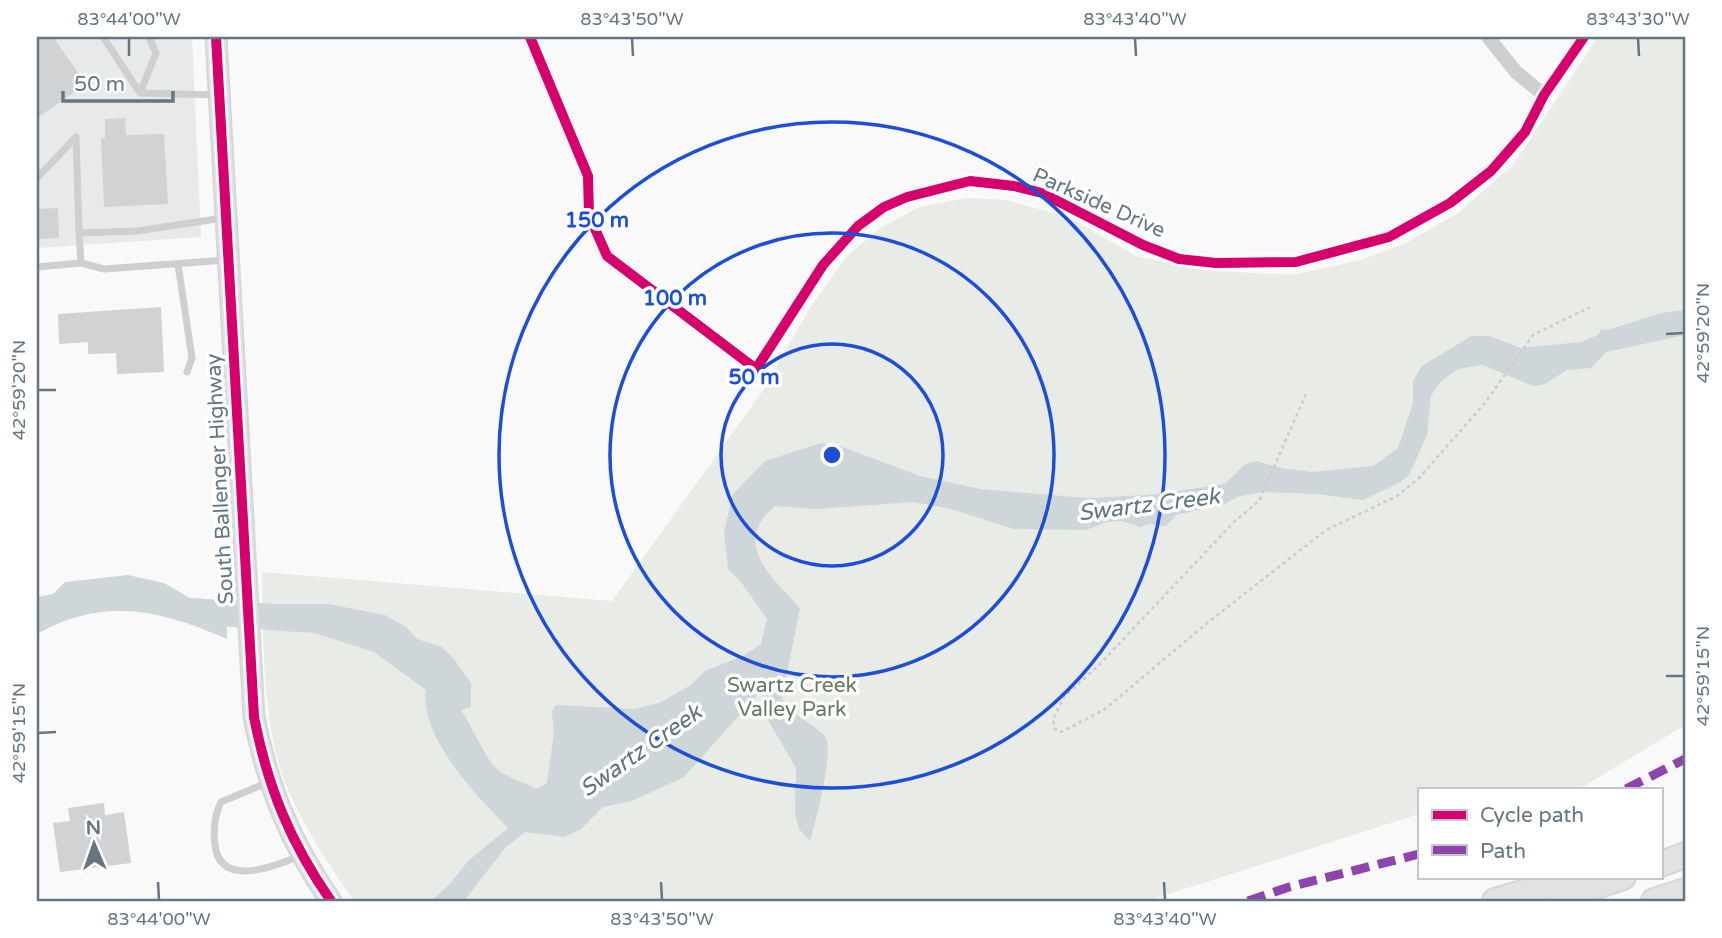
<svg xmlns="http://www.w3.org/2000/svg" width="1722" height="938" viewBox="0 0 1722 938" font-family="'Varela Round',sans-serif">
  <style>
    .built { fill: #e8e9e9 }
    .green { fill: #e8ebe6 }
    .water { fill: #ced6d9 }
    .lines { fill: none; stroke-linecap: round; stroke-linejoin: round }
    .river { stroke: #ced6d9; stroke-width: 26 }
    .building { fill: #d0d2d3 }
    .secondary-casing { stroke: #d5d6d7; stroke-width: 23 }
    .highway-casing { stroke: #d5d6d6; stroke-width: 28 }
    .path { stroke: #cbcccd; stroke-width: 2.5; stroke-dasharray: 3.5 3.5; stroke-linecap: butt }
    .lane { stroke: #cecfd0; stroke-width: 7 }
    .street { stroke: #cecfd0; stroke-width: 14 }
    .secondary { stroke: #e1e2e2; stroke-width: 19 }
    .highway { stroke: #e1e2e2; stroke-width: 24 }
    .quiet { stroke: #8e44ad; stroke-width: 9; stroke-dasharray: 18 9; stroke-linecap: butt }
    .cycleway-casing { stroke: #fff; stroke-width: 15 }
    .cycleway { stroke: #d6006c; stroke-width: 10 }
    .ticks { fill: none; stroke: #657683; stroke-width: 2.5 }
    .ring { fill: none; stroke: #1d4ed8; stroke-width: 3.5 }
    .labels { text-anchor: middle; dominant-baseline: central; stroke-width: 7; stroke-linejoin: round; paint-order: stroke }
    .street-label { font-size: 21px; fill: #657683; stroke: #fff }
    .park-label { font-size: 21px; fill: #687a64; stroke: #fff }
    .water-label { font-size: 23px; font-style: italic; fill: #60757c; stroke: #fff }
    .centre { fill: #1d4ed8; stroke: #fff; stroke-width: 3.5 }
    .ring-label { font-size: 21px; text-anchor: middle; font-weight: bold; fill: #1d4ed8; stroke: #fff; stroke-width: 7; stroke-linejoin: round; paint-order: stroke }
    .neatline { fill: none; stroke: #657683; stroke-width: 2.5 }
    .ticks-label { font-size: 18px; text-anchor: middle; fill: #657683 }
  </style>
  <rect width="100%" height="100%" fill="#f9f9f9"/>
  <path class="built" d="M37 37H192L201 237 37 248Z"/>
  <path class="green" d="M1598 37H1685V725L1579 789H1419V814L1147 901H354C329 866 306 830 288 790 262 729 263 638 262 572L612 601 762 392 810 308 846 257 880 228 920 207 966 198 1006 200 1068 217 1136 256 1202 270 1292 275 1361 260 1406 243 1458 213 1513 165Z"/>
  <path class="water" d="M1685 310V335L1606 352 1591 368 1567 370 1545 384 1533 386 1483 365 1458 369 1440 382 1431 396 1427 435 1409 475 1401 482 1363 500 1316 494 1262 492 1237 497 1225 504 1176 515 1166 526 1149 524 1140 527 1122 521 1107 522 1086 530 1014 529 951 509 914 502 817 509 775 506C730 543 773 579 800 608L782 699C791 714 810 722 823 734 837 746 815 822 810 841L799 829 795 812 796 768 768 720 761 691 684 777 632 801 603 807 580 830 564 837 525 832 505 848 464 901H431L449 885 468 861 508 828C477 796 419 737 426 690L374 652 315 633 263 629V604H328L385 615 406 627 417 639 442 647 454 659 471 683V707L461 710C470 723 488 763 498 770 509 778 525 783 537 789L547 783 554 732 552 712 556 705 634 709 659 703 691 685 705 671 743 656 761 644 767 619 741 582 728 569 724 532 733 494 765 461 821 443 840 446 920 476 980 489 1087 498 1148 495 1225 484 1245 464 1257 461 1281 468 1312 472 1373 466 1398 448 1413 403V381L1422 366 1471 336H1489L1521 348 1581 342 1598 335 1601 329 1608 330 1661 313Z
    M128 575 164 583 190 598 226 603 227 639C162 610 103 596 37 634V597L53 594 65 582Z"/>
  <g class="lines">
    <path class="river" d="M193 611 298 619"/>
  </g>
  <path class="building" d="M37 37H53L86 84 37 118Z
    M125 118 126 135 164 134 168 204 104 207 101 138H105V119Z
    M58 208 59 238 37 239V209Z
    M161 307 164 372 117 374 116 353 88 354V342L59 344 58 314Z
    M104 803 105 815 124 812 131 863 60 872 53 823 70 821 68 808Z"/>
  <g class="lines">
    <g class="secondary-casing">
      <path id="secondary" d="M216 37 254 717C268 788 290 842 331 901"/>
    </g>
    <g class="highway-casing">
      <path id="highway" d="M1661 864 1685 855
        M1561 898 1623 877
        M1495 901 1577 877
        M1654 901 1685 891"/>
    </g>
    <path class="path" d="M1306 394 1259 501 1234 522 1099 665 1064 697 1053 719 1055 729 1061 732 1105 709 1206 624 1326 530 1397 496 1419 478 1485 403 1533 335 1590 307"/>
    <path class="lane" d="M103 37 140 93 218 95
      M140 93 156 53 149 37
      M76 137 79 233
      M37 178 76 137
      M81 263 79 233 137 231 223 218
      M178 264 192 358 187 372
      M37 267 81 263 104 269 227 260
      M269 782 221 802C214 816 213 829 215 845 220 889 276 866 302 855"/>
    <path class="street" d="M530 37 588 176 589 215 607 256 756 369 823 265 858 226 884 207 907 197 970 181 1014 186 1042 193 1143 245 1179 259 1216 263 1296 262 1389 237 1450 203 1491 171 1525 132 1544 95 1584 37
      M1488 37 1516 72 1544 95"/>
    <use href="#secondary" class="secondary"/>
    <use href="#highway" class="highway"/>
    <path class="quiet" d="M1626 789 1685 759
      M1248 901 1289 887 1419 854"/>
    <g class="cycleway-casing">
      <path id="cycleway" d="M216 37 254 717C268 788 290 842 331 901
        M530 37 588 176 589 215 607 256 756 369 823 265 858 226 884 207 907 197 970 181 1014 186 1042 193 1143 245 1179 259 1216 263 1296 262 1389 237 1450 203 1491 171 1525 132 1544 95 1584 37"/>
    </g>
    <use href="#cycleway" class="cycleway"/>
  </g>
  <path class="ticks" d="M129 38V56M632 38 633 56M1135 38 1136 56M1638 38 1639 56M1666 334 1684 333M38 390H56M1666 676H1684M38 733 56 732M158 882 159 900M661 882 662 900M1164 882 1165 900"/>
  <g class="ring">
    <circle cx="832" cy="455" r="111"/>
    <circle cx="832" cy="455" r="222"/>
    <circle cx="832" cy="455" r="333"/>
  </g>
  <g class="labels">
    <g class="street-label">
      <text transform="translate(1099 203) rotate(24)">Parkside Drive</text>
      <text transform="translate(220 479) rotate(-93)">South Ballenger Highway</text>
    </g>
    <g class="park-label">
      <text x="792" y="685">Swartz Creek<tspan x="792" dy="24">Valley Park</tspan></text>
    </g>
    <g class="water-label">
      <text transform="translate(1149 505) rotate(-7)">Swartz Creek</text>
      <text transform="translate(641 751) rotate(-35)">Swartz Creek</text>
    </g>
  </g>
  <circle cx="832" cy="455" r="10" class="centre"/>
  <g class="ring-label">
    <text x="597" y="227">150 m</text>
    <text x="675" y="305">100 m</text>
    <text x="754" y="384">50 m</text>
  </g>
  <rect width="1722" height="938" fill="none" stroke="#ffffff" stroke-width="77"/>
  <rect x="1418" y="788" width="245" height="91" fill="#ffffff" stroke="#c1c8cd" stroke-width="2"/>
  <rect x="1432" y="810" width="35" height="10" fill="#d6006c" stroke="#c1c8cd" stroke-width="2"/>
  <text x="1480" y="822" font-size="21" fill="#657683">Cycle path</text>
  <rect x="1432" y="845" width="35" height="10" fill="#8e44ad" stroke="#c1c8cd" stroke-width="2"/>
  <text x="1480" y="858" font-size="21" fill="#657683">Path</text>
  <g transform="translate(94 844) rotate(358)" stroke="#ffffff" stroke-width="5" paint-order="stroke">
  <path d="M0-5L12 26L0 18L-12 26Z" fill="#657683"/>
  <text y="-10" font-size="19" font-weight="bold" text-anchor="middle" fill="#657683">N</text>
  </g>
  <path d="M63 91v10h110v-10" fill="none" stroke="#657683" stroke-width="3.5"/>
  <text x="74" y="91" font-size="21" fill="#657683" stroke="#ffffff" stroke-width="5" paint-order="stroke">50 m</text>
  <rect x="38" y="38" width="1646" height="862" class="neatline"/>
  <g class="ticks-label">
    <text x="129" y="25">83°44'00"W</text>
    <text x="632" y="25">83°43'50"W</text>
    <text x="1135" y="25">83°43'40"W</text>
    <text x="1638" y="25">83°43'30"W</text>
    <text transform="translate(1703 333) rotate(-90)" y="6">42°59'20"N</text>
    <text transform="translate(19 390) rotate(-90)" y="6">42°59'20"N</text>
    <text transform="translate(1703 676) rotate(-90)" y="6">42°59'15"N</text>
    <text transform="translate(19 733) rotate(-90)" y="6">42°59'15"N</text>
    <text x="159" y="925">83°44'00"W</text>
    <text x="662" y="925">83°43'50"W</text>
    <text x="1165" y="925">83°43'40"W</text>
  </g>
</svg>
